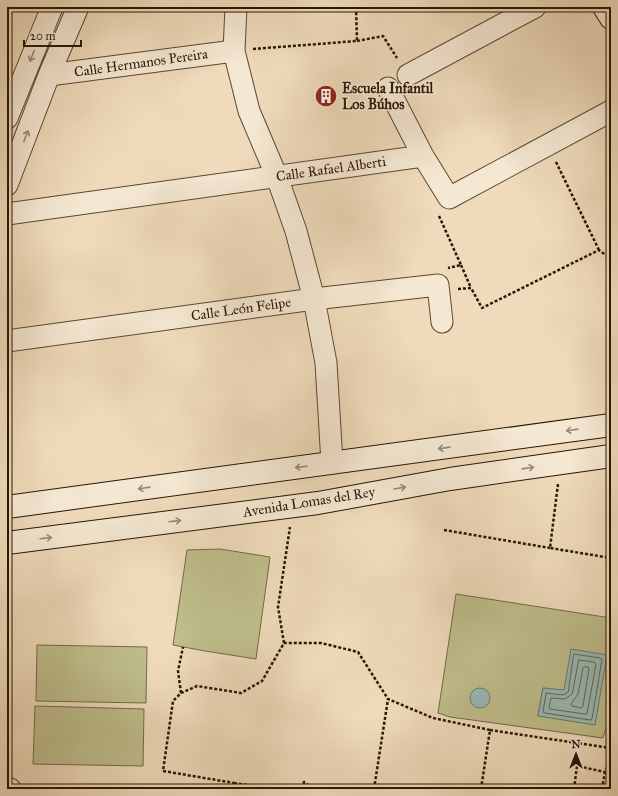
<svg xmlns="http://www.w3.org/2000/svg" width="618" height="796" viewBox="0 0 618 796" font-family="'IM FELL Great Primer',serif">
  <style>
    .green { fill: #bfbe8c; stroke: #746a47; fill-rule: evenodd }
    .water { fill: #9abab4; stroke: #6c796d }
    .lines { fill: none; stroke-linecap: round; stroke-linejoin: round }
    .shore { stroke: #61685b; stroke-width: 1 }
    .street-casing { stroke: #5a4830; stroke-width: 23 }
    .secondary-casing { stroke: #281702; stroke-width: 24 }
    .path { stroke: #281702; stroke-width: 2.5; stroke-dasharray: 3 2; stroke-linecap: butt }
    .street { stroke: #f5e8d3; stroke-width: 21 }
    .secondary { stroke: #f5e8d3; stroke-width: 22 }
    .oneway { stroke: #998a75 }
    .labels { text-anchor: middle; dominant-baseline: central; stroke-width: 3.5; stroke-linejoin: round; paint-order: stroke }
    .street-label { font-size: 14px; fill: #281702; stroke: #f5e8d3 }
    .poi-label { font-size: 14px; font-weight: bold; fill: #281702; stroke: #f5e8d3; text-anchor: start }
  </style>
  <rect width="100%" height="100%" fill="#efdbbb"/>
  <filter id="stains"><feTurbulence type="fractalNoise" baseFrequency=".005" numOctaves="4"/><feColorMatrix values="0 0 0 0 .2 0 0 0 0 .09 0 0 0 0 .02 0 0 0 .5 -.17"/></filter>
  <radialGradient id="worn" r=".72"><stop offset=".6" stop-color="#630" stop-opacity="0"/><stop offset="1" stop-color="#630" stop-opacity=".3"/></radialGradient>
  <path class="green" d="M220 549 270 557 256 659 205 651 173 645 187 550Z
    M456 594 611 618V727L606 728 603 738 450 717 438 713ZM543 688 564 691 538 716Z
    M37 645 147 647 146 703 36 701Z
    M35 706 144 709 143 766 33 764Z"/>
  <path class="water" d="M571 649 607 655 595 725 538 716 543 688 564 690Z
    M470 698a10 10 0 1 1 20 0a10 10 0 1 1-20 0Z"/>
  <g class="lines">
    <path class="shore" d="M574 654 600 658 602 659 592 719 590 720 545 713 543 712 546 693 563 695 568 692Z
      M579 660 594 662 596 664 587 714H585L550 709 549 707 551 698 565 699 572 694Z
      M585 667H588L589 669 583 706 581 708 572 706 571 704 578 694 583 668Z"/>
    <g class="street-casing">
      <path id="street" d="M236 7 234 51 249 111 277 177 296 231 314 299 326 363 332 463
        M49 75 234 51
        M408 75 535 7
        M388 88 423 156 449 198 611 111
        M7 118 52 7
        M7 185 49 75 78 7
        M7 214 423 156
        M7 341 314 299 438 285 442 322
        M7 788 10 789"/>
    </g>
    <g class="secondary-casing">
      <path id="secondary" d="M604 7 611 18
        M7 507 611 425
        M7 543 318 503 450 479 611 456"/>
    </g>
    <path class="path" d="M357 41 383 36 397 58
      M253 49 357 41 356 7
      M556 162 599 250
      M439 216 461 265 448 268
      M461 265 471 288
      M458 289 471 288 482 308 599 250 611 259
      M558 484 550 548 611 558
      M444 530 550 548
      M284 643 278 607 290 527
      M181 693 178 671 183 647
      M490 730 610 748
      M234 783 276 789
      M233 789 234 783 163 771 173 701 181 693 197 686 241 693 262 681 284 643H321L358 652 388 699 433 718 490 730 481 789
      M303 789 304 782 314 789
      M374 789 388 699
      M574 789 577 766 605 772
      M602 789 605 772 609 762 611 744"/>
    <use href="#street" class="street"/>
    <use href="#secondary" class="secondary"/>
  </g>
  <defs><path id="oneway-shaft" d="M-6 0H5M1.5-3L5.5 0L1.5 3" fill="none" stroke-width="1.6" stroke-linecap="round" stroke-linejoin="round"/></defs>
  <g class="oneway">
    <use href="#oneway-shaft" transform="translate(32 56) rotate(112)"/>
    <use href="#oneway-shaft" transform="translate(26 136) rotate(-69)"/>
    <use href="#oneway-shaft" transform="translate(572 430) rotate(172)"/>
    <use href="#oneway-shaft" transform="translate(444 448) rotate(172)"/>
    <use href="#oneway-shaft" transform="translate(301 467) rotate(173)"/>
    <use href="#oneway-shaft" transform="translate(528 468) rotate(-8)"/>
    <use href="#oneway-shaft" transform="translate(144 488) rotate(172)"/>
    <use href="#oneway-shaft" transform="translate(400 488) rotate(-10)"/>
    <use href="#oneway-shaft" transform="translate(175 521) rotate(-7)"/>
    <use href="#oneway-shaft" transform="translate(46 538) rotate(-7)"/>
  </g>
  <defs>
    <g id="building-disc" transform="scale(1.15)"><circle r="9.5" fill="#8f2418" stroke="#f5e8d3"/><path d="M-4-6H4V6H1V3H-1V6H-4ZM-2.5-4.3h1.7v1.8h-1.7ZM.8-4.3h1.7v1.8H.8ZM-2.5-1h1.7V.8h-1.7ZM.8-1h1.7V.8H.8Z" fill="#fff"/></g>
  </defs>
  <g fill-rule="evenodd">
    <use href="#building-disc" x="326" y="96"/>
  </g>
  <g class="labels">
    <g class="street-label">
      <text transform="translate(141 63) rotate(-8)">Calle Hermanos Pereira</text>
      <text transform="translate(331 169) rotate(-8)">Calle Rafael Alberti</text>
      <text transform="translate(241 309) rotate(-8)">Calle León Felipe</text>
      <text transform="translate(309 502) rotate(-9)">Avenida Lomas del Rey</text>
    </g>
    <g class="poi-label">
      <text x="342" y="88">Escuela Infantil<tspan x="342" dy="16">Los Búhos</tspan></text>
    </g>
  </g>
  <rect width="618" height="796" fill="none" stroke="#efdbbb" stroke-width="24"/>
  <rect x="8" y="8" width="602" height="780" fill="none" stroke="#281702" stroke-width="2"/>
  <rect x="12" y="12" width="594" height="772" fill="none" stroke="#281702"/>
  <g transform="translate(576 754)" stroke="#f5e8d3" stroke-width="3" paint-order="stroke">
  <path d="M0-3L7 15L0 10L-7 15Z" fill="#281702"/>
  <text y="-6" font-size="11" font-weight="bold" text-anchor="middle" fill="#281702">N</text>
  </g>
  <path d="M24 40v6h57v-6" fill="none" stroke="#281702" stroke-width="2"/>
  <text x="30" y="40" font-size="12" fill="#281702" stroke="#f5e8d3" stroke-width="3" paint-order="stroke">20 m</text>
  <rect width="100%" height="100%" filter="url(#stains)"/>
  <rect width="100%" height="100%" fill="url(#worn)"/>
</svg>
